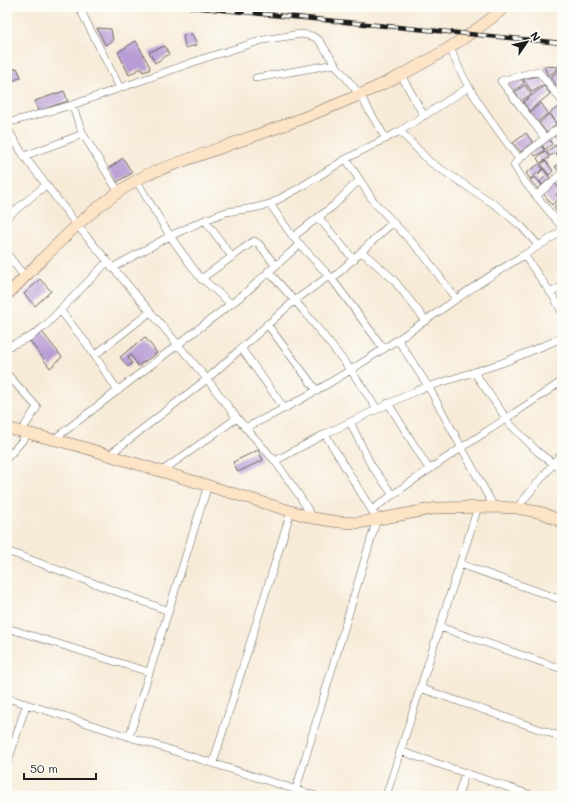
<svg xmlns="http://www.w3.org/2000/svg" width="569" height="803" viewBox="0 0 569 803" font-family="Mali,sans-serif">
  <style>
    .building { fill: #b89cd5 }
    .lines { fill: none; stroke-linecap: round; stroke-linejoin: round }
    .street-casing { stroke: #69645e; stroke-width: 8 }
    .secondary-casing { stroke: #69645e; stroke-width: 12 }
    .street { stroke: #fff; stroke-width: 7 }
    .secondary { stroke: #fee4c6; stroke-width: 11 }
    .rail-casing { stroke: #1c1c1c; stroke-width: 4.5 }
    .rail { stroke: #fdfcf7; stroke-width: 3; stroke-dasharray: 9; stroke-linecap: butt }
  </style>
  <rect width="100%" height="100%" fill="#fdfcf7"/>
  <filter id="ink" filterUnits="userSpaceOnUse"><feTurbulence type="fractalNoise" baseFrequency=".025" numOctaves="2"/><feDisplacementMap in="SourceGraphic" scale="8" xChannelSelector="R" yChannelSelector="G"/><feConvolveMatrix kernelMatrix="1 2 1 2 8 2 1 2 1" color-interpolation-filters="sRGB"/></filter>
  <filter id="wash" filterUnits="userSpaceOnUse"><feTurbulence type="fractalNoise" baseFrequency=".012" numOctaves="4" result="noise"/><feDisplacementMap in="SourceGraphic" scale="16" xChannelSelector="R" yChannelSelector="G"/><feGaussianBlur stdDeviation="0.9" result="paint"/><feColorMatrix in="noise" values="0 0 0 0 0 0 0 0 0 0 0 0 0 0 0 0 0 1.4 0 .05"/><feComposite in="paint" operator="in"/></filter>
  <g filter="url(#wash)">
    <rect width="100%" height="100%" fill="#f7ebd8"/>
    <g id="blocks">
      <path class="building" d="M97 28 111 29 113 41 105 45Z
        M192 34 197 45 185 48 183 35Z
        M136 41 150 67 149 70 143 72 141 68 129 75 118 52Z
        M165 46 169 54 155 63 149 52Z
        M544 66 560 67 548 76Z
        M562 67V83L557 87 551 77Z
        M17 68 21 77 7 84V73Z
        M538 76 545 84 532 92 523 79Z
        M521 79 524 83 514 91 506 82Z
        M525 85 531 94 521 101 515 92Z
        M544 86 550 94 529 111 523 102Z
        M64 91 68 101 38 111 35 101Z
        M541 103 548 113 537 122 530 112Z
        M558 107 562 113V119L557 123 550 113Z
        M549 114 556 124 547 133 539 123Z
        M562 129V138L558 141 554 135Z
        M526 133 533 143 521 152 513 143Z
        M549 139 552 144 545 150 542 144Z
        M541 145 544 151 535 156 532 151Z
        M555 145 559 151 550 156 547 152Z
        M545 151 549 158 540 163 537 158Z
        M560 151 562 153V168L559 171 555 167 562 162 556 154Z
        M123 158 132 173 117 182 108 169Z
        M546 161 553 171 549 175 541 164Z
        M539 164 543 169 530 179 526 173Z
        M543 169 550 178 542 185 540 182 544 178 539 173Z
        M535 177 542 185 538 189 530 180Z
        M554 182 561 191 556 195 560 198 552 205 543 193Z
        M559 202 562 206V220L554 207Z
        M40 279 51 291 35 306 24 294Z
        M42 332 62 357 50 368 30 341Z
        M145 337 157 353 138 366 131 355 128 358 132 363 128 367 120 357Z
        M258 450 263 460 238 472 233 462Z"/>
    </g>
  </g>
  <g filter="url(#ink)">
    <use href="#blocks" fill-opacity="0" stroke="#69645e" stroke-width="1"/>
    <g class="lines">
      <g class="street-casing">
        <path id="street" d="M79 7 120 88
          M450 47C465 89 493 123 519 159
          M401 75 424 116
          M256 78 335 64
          M72 105 83 134 118 191
          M7 123 72 105 205 58 263 40 301 34 312 36 319 40 335 64 360 95 386 139
          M562 125 519 159 514 165 523 180 562 227
          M7 128 24 156 77 225 207 379 237 418 275 461 299 495 313 518
          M400 131 430 162 497 206 522 227 538 245
          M545 138 501 81 538 71 562 101
          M24 156 83 134
          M346 159 374 202 423 254 456 299
          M136 180 170 236 198 275 231 304
          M537 195 562 173
          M270 204 293 237 332 279 384 349
          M7 217 46 185
          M319 218 354 260
          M205 220 232 257
          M293 237 333 206 359 180
          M362 252 393 279 426 321
          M7 254 25 277
          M524 255 555 299 562 312
          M112 268 170 236 205 220 226 212 254 208 270 204 301 187 346 159 400 131 469 87
          M268 271 303 310 350 369 377 409
          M201 279 254 241 259 244 275 265
          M332 279 393 222
          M551 293 562 286
          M60 310 87 344 118 391
          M267 324 317 391
          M398 340 428 386 494 507
          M7 347 30 337 44 327 107 262
          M241 348 285 409
          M95 355 150 312
          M474 372 510 424 538 452 562 470
          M7 374 37 407 21 432
          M388 403 429 469
          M350 422 371 465 393 495
          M245 428C320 393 388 347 455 300 489 275 527 254 562 231
          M53 440 244 294 300 244
          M109 455 207 379 294 301 329 276
          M7 458 28 434
          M275 461 325 434 418 390 502 363 562 338
          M162 471 237 418
          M517 508 562 453
          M372 510C433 464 499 425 562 381
          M7 551 169 611
          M460 564 562 600
          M440 627 562 669
          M7 628 149 672
          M420 688 562 737
          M7 698 316 796
          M129 737 208 485
          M400 751 534 796
          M213 763 291 511
          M7 765 26 705
          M296 789 377 519 325 434
          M386 796 478 507
          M458 796 465 773"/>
      </g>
      <g class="secondary-casing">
        <path id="secondary" d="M7 295C51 251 92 203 148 174 270 128 404 93 505 7
          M7 428 79 446 313 518 339 522 358 523 437 508 494 507 517 508 543 513 562 522"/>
      </g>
      <use href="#street" class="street"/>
      <use href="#secondary" class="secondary"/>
      <g class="rail-casing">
        <path id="rail" d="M191 7 562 43"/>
      </g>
      <use href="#rail" class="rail"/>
    </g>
  </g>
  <rect width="569" height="803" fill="none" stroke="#fdfcf7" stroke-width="24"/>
  <g transform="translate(527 42) rotate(56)" stroke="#fdfcf7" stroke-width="3" paint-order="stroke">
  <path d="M0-3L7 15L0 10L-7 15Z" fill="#1c1c1c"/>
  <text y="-6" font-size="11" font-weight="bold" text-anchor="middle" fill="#1c1c1c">N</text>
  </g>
  <path d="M24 773v6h72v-6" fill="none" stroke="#1c1c1c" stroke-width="2"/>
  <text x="30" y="773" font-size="12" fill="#1c1c1c" stroke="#fdfcf7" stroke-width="3" paint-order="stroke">50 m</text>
</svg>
